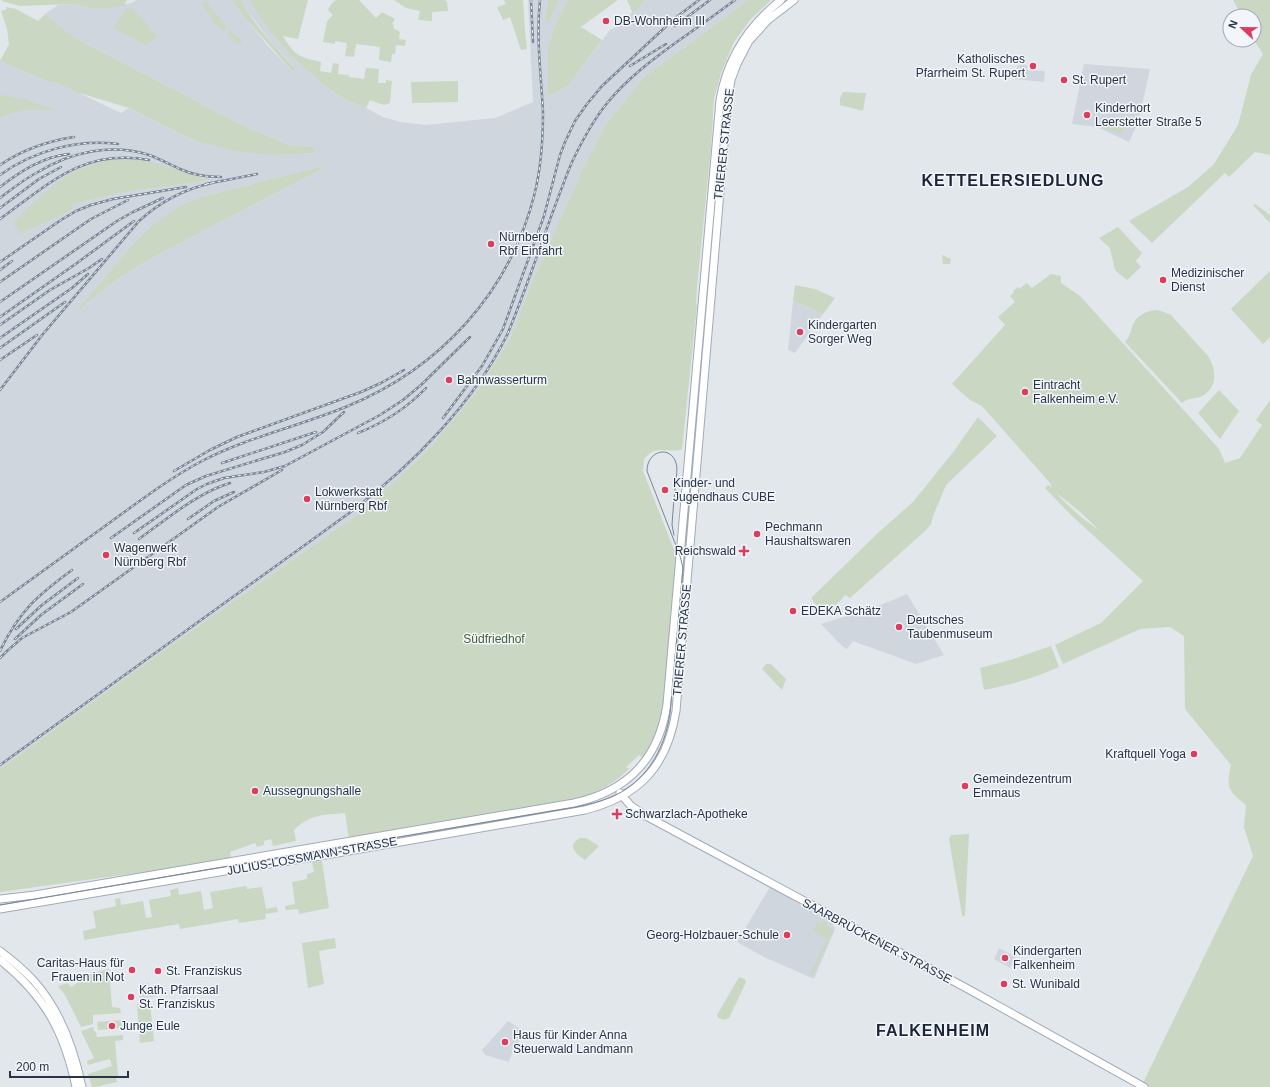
<svg xmlns="http://www.w3.org/2000/svg" width="1270" height="1087" viewBox="0 0 1270 1087" font-family="Arial,sans-serif">
  <style>
    .built { fill: #d0d6de; fill-rule: evenodd }
    .green { fill: #c9d7c3; fill-rule: evenodd }
    .lines { fill: none; stroke-linecap: round; stroke-linejoin: round }
    .major-casing { stroke: #a0abb9; stroke-width: 9 }
    .major { stroke: #fff; stroke-width: 7 }
    .tram { stroke: #7a8797; stroke-width: 1 }
    .rail-casing { stroke: #7a8797; stroke-width: 2.5 }
    .rail { stroke: #f2f5f9; stroke-width: 1; stroke-dasharray: 3; stroke-linecap: butt }
    .poi-dot { fill: #db3d5d; stroke: #f2f5f9; stroke-width: 1.5 }
    .labels { text-anchor: middle; dominant-baseline: central; stroke-width: 3; stroke-linejoin: round; paint-order: stroke }
    .poi-label { font-size: 12px; fill: #283546; stroke: #f2f5f9; text-anchor: start }
    .street-label { font-size: 12px; fill: #283546; stroke: #f2f5f9 }
    .park-label { font-size: 12px; fill: #3f6334; stroke: #f2f5f9 }
    .district-label { font-size: 16px; font-weight: bold; letter-spacing: 1px; fill: #1a2537; stroke: #f2f5f9 }
  </style>
  <rect width="100%" height="100%" fill="#e2e7ec"/>
  <path class="built" d="M136 0H231L268 46 293 72 296 69 272 43 246 9 241 0H249L277 40 289 54 323 85 346 100 366 108 383 117 401 122 425 125 495 118 533 102 528 0H548L545 19 559 0H568L563 8 555 25 548 47V96L568 86 610 30 619 25 632 12 633 14 646 0H749L645 76 606 124 583 168 529 290 511 337 479 389 434 443 407 470 361 512 153 658 0 769V61L49 82H56L121 113 129 108 193 140 276 155 314 153V147L289 145 240 124 83 42 74 37 45 14 58 5 71 4 94 9 132 3ZM108 160H138L165 166 210 180 125 192 73 204 71 210 21 234 70 174 84 167ZM323 166 324 168 146 261 118 279 76 311 102 281 205 196Z
    M1084 64 1150 69 1141 110 1136 127 1129 142 1097 127 1072 124Z
    M1019 65H1027V70L1045 71 1044 82 1014 79 1015 70Z
    M793 301 823 314 795 353 788 350Z
    M907 594 944 655 916 664 853 641 847 649 842 646 821 624 876 607Z
    M770 887 831 922 835 929 814 979 762 956 737 942Z
    M999 948 1016 957 1010 968 994 959Z
    M149 983V987H154L155 997 140 998 139 984Z
    M508 1021 525 1032 512 1053 509 1062 485 1055 482 1050Z"/>
  <path class="green" d="M2 0H127L124 6 94 9 71 4 20 6 2 1Z
    M231 0H241C255 26 276 48 296 69L293 72 247 20Z
    M249 0H308L298 39 283 36C295 56 299 57 321 62L320 71 331 73 333 63 339 64 338 74 349 75V77L364 79 366 68 379 69 378 83H386V80L392 81 390 103 384 105 370 100 366 108 346 100 323 85 289 54 269 30Z
    M336 0H359L376 18 382 12 395 19 392 24 394 25 393 28 400 32 399 39 406 40 405 46 396 45 395 54H392L391 62 379 60 380 47 356 44 354 57 345 56 347 43 335 41V44L323 42 327 21 333 15 328 10 331 4Z
    M394 0H445L447 2 448 11 432 12V21L418 20 420 11 406 8Z
    M504 0H523L525 30 527 49 521 50 510 17 503 20 497 7 506 4Z
    M548 0H559L548 23 545 19Z
    M568 0H618L581 27 602 40 568 86 548 96V47L555 25 563 8Z
    M627 0H646L633 14Z
    M749 0H771L750 20 734 42 721 73 714 98 711 147 697 287 696 304 697 305 682 449C672 453 661 447 652 452 649 453 646 457 644 459L643 471 673 547 677 553 662 721 653 743 642 757 639 755 626 767 629 769 619 778 607 786 582 799 349 839 345 813C324 815 310 814 294 830L296 841 273 846 271 839 264 841V845L257 847 255 843 230 852 231 858 151 871 0 892V769L153 658 361 512 407 470 434 443 479 389 511 337 529 290 583 168 606 124 645 76Z
    M786 0H792C775 12 759 25 747 42 725 73 725 111 721 148 719 176 716 205 714 233H712C714 206 715 180 717 153 722 85 729 44 786 0Z
    M1233 0H1270V155L1255 152 1229 177 1225 173 1152 243 1129 221 1188 187 1214 164 1238 125 1251 75 1263 54 1254 40V16H1242Z
    M206 1 226 26V29L223 32 211 18 202 4Z
    M6 7 16 9 38 21 45 14 74 37 83 42 240 124 289 145 314 147V153L276 155 235 151 193 140 129 108 76 92 56 82H49L0 61 9 44 7 29 1 11 7 9Z
    M132 7 157 36 145 45 113 28 126 9Z
    M230 30 242 41 239 45 227 33Z
    M458 81V102L412 103 411 82Z
    M843 92 866 93 863 111 840 105V98Z
    M3 95 26 100 56 110H23L0 117V96Z
    M1102 123 1124 125 1123 134 1101 128Z
    M108 160C118 160 129 159 139 160 164 163 187 174 211 180L125 192 73 204 72 210 21 234 13 223C31 206 48 187 70 174 81 167 95 164 108 160Z
    M323 166 324 168 146 261 118 279 74 313 102 281 129 249 154 224 178 207 205 196Z
    M1255 204 1270 215V223L1253 205Z
    M1118 227 1142 253 1136 261 1141 267 1127 280 1115 270 1110 248 1099 238Z
    M942 255 951 259 950 264H943Z
    M709 262 707 309 697 440 692 439Z
    M1270 271V337L1263 344 1231 309Z
    M1051 274 1061 276V283L1080 296 1219 449 1225 463 1240 458 1262 425 1256 420 1270 400V1087H1141L1253 856 1244 827 1246 805C1228 791 1226 788 1231 765L1185 709 1184 636 1170 627 1140 629 1063 664 1055 645 1101 623 1143 581 1070 514 1045 488 1048 485 1052 488 1050 483 982 406 970 400 952 384 1005 325 998 317 1015 302 1010 296 1014 293 1013 291 1018 287 1019 289 1027 283 1032 288ZM1055 492 1078 510 1099 530C1083 520 1068 506 1055 492Z
    M795 285 815 289 835 298 823 314 793 301Z
    M1157 310 1164 312 1171 315 1208 356C1217 370 1218 389 1200 397 1194 399 1187 398 1182 403L1125 342C1129 338 1129 336 1131 331 1134 317 1143 311 1157 310Z
    M1219 390 1239 411 1220 439 1198 413Z
    M978 417 997 436 946 485 933 516 931 524 925 531 850 598 845 595 840 601 824 615 811 598 879 532 913 502 954 451Z
    M1051 646 1059 667C1034 678 1011 685 984 690L980 668 1007 661Z
    M766 664H771L786 679 782 690 762 669Z
    M969 834 965 915 963 917 962 915 949 839 951 835Z
    M580 838H586L599 846 585 860C576 854 566 846 580 838Z
    M322 861 329 908 299 914 298 909 286 910 285 906 295 904 292 882 307 879V874L314 872 312 862Z
    M246 886 247 889 262 887 266 909 277 907 278 912 265 914 266 919 239 923 238 919 180 929 179 924 84 940 83 931 96 928 93 911 116 906 115 899 120 898 121 905 143 901 146 918 152 917 149 900 171 896 170 890 178 888 179 895 201 891 204 910 213 908 210 892Z
    M823 921 827 922 826 926 834 930 813 976 810 974 828 937 826 939 813 932 817 922 820 924Z
    M335 938 336 948 319 951 324 984 308 988 302 943Z
    M109 969 112 1007 120 1008 121 1013 93 1015V1024L81 1027 65 995 58 986 68 983 71 987 93 973Z
    M739 977 745 979 746 982 729 1018 725 1020 718 1018 717 1015Z
    M150 1003 154 1041 140 1043 137 1004Z
    M122 1020V1028L98 1030 97 1022Z
    M93 1027 94 1031 96 1032 97 1037 123 1035V1040L115 1041 118 1076 116 1078 117 1082 95 1087H92L88 1074 112 1066 110 1059 88 1065 87 1061 94 1058 81 1031Z"/>
  <g class="lines">
    <g class="major-casing">
      <path id="major" d="M620 793 631 806 646 816 968 989 1144 1087
        M0 899 35 895 574 803C628 791 659 759 667 704L720 100C727 59 748 26 781 0
        M0 909 225 871 314 857 585 810C639 796 667 767 676 711L728 97 731 80 737 64 749 41 768 20 794 0
        M0 951C12 960 24 970 34 981 61 1011 74 1049 82 1087
        M0 960C45 996 64 1031 76 1087"/>
    </g>
    <use href="#major" class="major"/>
    <path class="tram" d="M0 905 552 811C571 808 591 805 609 798 645 784 665 750 670 713L683 568 680 556 647 471C647 450 671 445 676 463 678 469 676 476 676 482 674 496 673 511 672 525L674 535"/>
    <g class="rail-casing">
      <path id="rail" d="M531 0 533 42
        M675 26 710 0
        M630 66 666 44
        M0 165C22 150 48 141 74 137
        M0 175C33 151 76 139 118 144
        M206 184 257 174
        M0 187C21 171 42 157 69 154
        M0 198C12 189 24 179 38 172 71 152 111 143 149 155 160 159 169 164 180 169 193 175 207 177 221 177
        M0 208 39 179 61 167
        M0 219C49 184 83 148 149 160
        M0 262 61 220 76 211 91 205 113 199 186 187
        M0 270 12 261
        M0 282 91 219 128 200
        M0 302 117 221 133 212 163 198
        M0 317 77 263 134 221
        M0 325 50 290 89 268 102 259
        M0 338 72 288 88 274
        M0 348 65 302
        M0 360 37 335
        M0 390 43 334 139 221C160 202 184 189 212 183
        M443 418 482 366 503 329 544 216 560 155 565 142 575 121 587 104 602 86 674 19 699 0
        M358 433C383 423 407 408 426 388
        M222 463 316 432
        M174 471 210 450 237 437 361 392 381 383 404 370
        M188 519 214 501 234 492
        M134 533 197 489 207 484 224 478 264 472 285 466 380 415 403 400 421 385 470 337
        M111 538 186 485 206 476 285 452 302 445 323 432 344 412
        M139 539C167 519 197 493 230 483
        M0 602C37 575 75 548 112 521 141 500 170 478 202 461 248 437 300 426 348 406 440 368 509 293 534 196 541 169 543 140 543 112 541 74 536 37 540 0
        M16 629 42 605 78 578
        M15 639 41 615 83 584
        M0 651C19 611 38 595 72 570
        M0 658 7 651 22 638 71 612 218 507 282 470
        M0 765 352 511C411 466 474 403 507 335 516 314 524 292 532 270 545 234 557 198 572 162 582 141 593 120 608 102 628 78 653 59 678 41 697 28 716 14 735 0"/>
    </g>
    <use href="#rail" class="rail"/>
  </g>
  <g class="poi-dot">
    <circle cx="606" cy="21" r="4"/>
    <circle cx="1033" cy="66" r="4"/>
    <circle cx="1064" cy="80" r="4"/>
    <circle cx="1087" cy="115" r="4"/>
    <circle cx="491" cy="244" r="4"/>
    <circle cx="1163" cy="280" r="4"/>
    <circle cx="800" cy="332" r="4"/>
    <circle cx="449" cy="380" r="4"/>
    <circle cx="1025" cy="392" r="4"/>
    <circle cx="665" cy="490" r="4"/>
    <circle cx="307" cy="499" r="4"/>
    <circle cx="757" cy="534" r="4"/>
    <path d="M742 545h4v4h4v4h-4v4h-4v-4h-4v-4h4z"/>
    <circle cx="106" cy="555" r="4"/>
    <circle cx="793" cy="611" r="4"/>
    <circle cx="899" cy="627" r="4"/>
    <circle cx="1194" cy="754" r="4"/>
    <circle cx="965" cy="786" r="4"/>
    <circle cx="255" cy="791" r="4"/>
    <path d="M615 808h4v4h4v4h-4v4h-4v-4h-4v-4h4z"/>
    <circle cx="787" cy="935" r="4"/>
    <circle cx="1005" cy="958" r="4"/>
    <circle cx="132" cy="970" r="4"/>
    <circle cx="158" cy="971" r="4"/>
    <circle cx="1004" cy="984" r="4"/>
    <circle cx="131" cy="997" r="4"/>
    <circle cx="112" cy="1026" r="4"/>
    <circle cx="505" cy="1042" r="4"/>
  </g>
  <g class="labels">
    <g class="poi-label">
      <text x="614" y="21">DB-Wohnheim III</text>
      <text x="1025" y="59" text-anchor="end">Katholisches<tspan x="1025" dy="14">Pfarrheim St. Rupert</tspan></text>
      <text x="1072" y="80">St. Rupert</text>
      <text x="1095" y="108">Kinderhort<tspan x="1095" dy="14">Leerstetter Straße 5</tspan></text>
      <text x="499" y="237">Nürnberg<tspan x="499" dy="14">Rbf Einfahrt</tspan></text>
      <text x="1171" y="273">Medizinischer<tspan x="1171" dy="14">Dienst</tspan></text>
      <text x="808" y="325">Kindergarten<tspan x="808" dy="14">Sorger Weg</tspan></text>
      <text x="457" y="380">Bahnwasserturm</text>
      <text x="1033" y="385">Eintracht<tspan x="1033" dy="14">Falkenheim e.V.</tspan></text>
      <text x="673" y="483">Kinder- und<tspan x="673" dy="14">Jugendhaus CUBE</tspan></text>
      <text x="315" y="492">Lokwerkstatt<tspan x="315" dy="14">Nürnberg Rbf</tspan></text>
      <text x="765" y="527">Pechmann<tspan x="765" dy="14">Haushaltswaren</tspan></text>
      <text x="114" y="548">Wagenwerk<tspan x="114" dy="14">Nürnberg Rbf</tspan></text>
      <text x="736" y="551" text-anchor="end">Reichswald</text>
      <text x="801" y="611">EDEKA Schätz</text>
      <text x="907" y="620">Deutsches<tspan x="907" dy="14">Taubenmuseum</tspan></text>
      <text x="1186" y="754" text-anchor="end">Kraftquell Yoga</text>
      <text x="973" y="779">Gemeindezentrum<tspan x="973" dy="14">Emmaus</tspan></text>
      <text x="263" y="791">Aussegnungshalle</text>
      <text x="625" y="814">Schwarzlach-Apotheke</text>
      <text x="779" y="935" text-anchor="end">Georg-Holzbauer-Schule</text>
      <text x="1013" y="951">Kindergarten<tspan x="1013" dy="14">Falkenheim</tspan></text>
      <text x="124" y="963" text-anchor="end">Caritas-Haus für<tspan x="124" dy="14">Frauen in Not</tspan></text>
      <text x="166" y="971">St. Franziskus</text>
      <text x="1012" y="984">St. Wunibald</text>
      <text x="139" y="990">Kath. Pfarrsaal<tspan x="139" dy="14">St. Franziskus</tspan></text>
      <text x="120" y="1026">Junge Eule</text>
      <text x="513" y="1035">Haus für Kinder Anna<tspan x="513" dy="14">Steuerwald Landmann</tspan></text>
    </g>
    <g class="street-label">
      <text transform="translate(724 144) rotate(-84)">TRIERER STRASSE</text>
      <text transform="translate(682 640) rotate(-85)">TRIERER STRASSE</text>
      <text transform="translate(312 856) rotate(-10)">JULIUS-LOSSMANN-STRASSE</text>
      <text transform="translate(877 941) rotate(28)">SAARBRÜCKENER STRASSE</text>
    </g>
    <g class="park-label">
      <text x="494" y="639">Südfriedhof</text>
    </g>
    <g class="district-label">
      <text x="1013" y="180">KETTELERSIEDLUNG</text>
      <text x="933" y="1030">FALKENHEIM</text>
    </g>
  </g>
  <g transform="translate(1242 28) rotate(292)"><circle r="19" fill="#f2f5f9" stroke="#a1a8b1"/>
  <path d="M0-3L7 15L0 10L-7 15Z" fill="#db3d5d"/>
  <text y="-6" font-size="11" font-weight="bold" text-anchor="middle" fill="#283546">N</text>
  </g>
  <path d="M10 1071v6h118v-6" fill="none" stroke="#283546" stroke-width="2"/>
  <text x="16" y="1071" font-size="12" fill="#283546" stroke="#f2f5f9" stroke-width="3" paint-order="stroke">200 m</text>
</svg>
